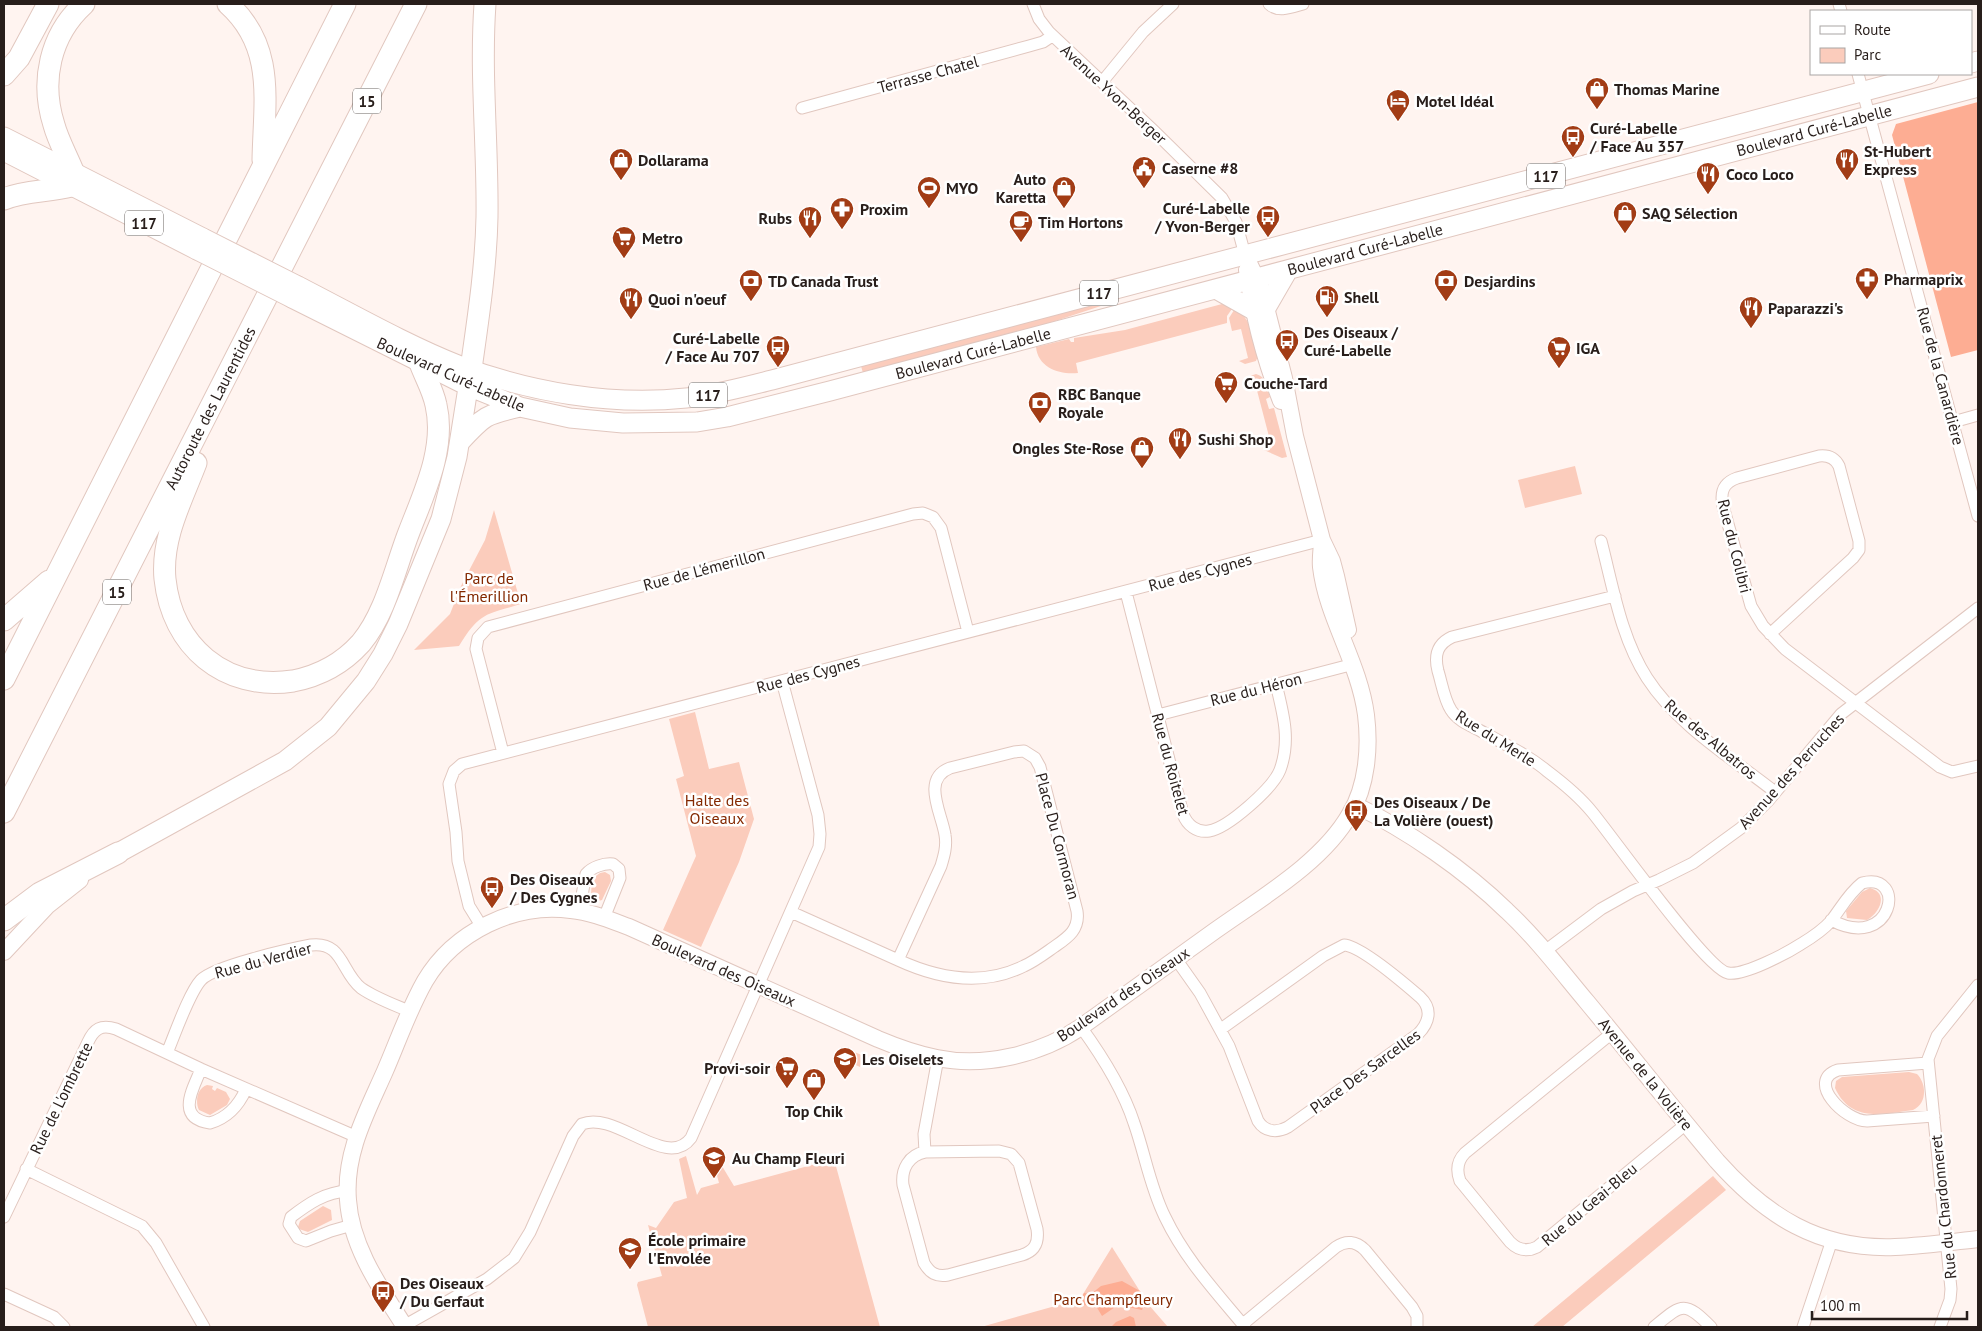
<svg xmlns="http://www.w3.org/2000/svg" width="1982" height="1331" viewBox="0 0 1982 1331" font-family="'PT Sans',sans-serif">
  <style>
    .green { fill: #fbccbc }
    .forest { fill: #fdad93 }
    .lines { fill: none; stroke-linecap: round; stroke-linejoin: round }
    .street-casing { stroke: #e1c7bf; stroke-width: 13 }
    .secondary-casing { stroke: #e1c7bf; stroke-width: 18 }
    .primary-casing { stroke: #e1c7bf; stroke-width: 21 }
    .highway-casing { stroke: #e1c7bf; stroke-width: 23 }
    .street { stroke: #fff; stroke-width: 11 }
    .secondary { stroke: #fff; stroke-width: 16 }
    .primary { stroke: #fff; stroke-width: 19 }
    .highway { stroke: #fff; stroke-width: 21 }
    .primary-bridge-casing { stroke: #e1c7bf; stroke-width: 21; stroke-linecap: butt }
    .primary-bridge { stroke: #fff; stroke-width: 19 }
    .labels { text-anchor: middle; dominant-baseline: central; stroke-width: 5; stroke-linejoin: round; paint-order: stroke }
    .shield { fill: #fff; stroke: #68625f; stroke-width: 1 }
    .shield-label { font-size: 15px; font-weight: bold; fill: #281e1b }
    .street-label { font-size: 16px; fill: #281e1b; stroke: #fff }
    .poi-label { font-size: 16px; font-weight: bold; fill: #281e1b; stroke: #fff; text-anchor: start }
    .park-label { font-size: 16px; fill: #832800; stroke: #fff }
  </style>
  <rect width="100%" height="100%" fill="#fff4f0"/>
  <path class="green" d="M1109 300 1110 303 1034 328 863 373 861 366Z
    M1222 304 1234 306 1227 316V323L1076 363 1078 373C1060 375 1038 368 1036 347L1069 339 1071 342H1074V338L1125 330Z
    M1236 307C1248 318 1263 345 1256 361L1245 364 1239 361 1248 358 1241 329 1232 331 1229 318Z
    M1256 374C1267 377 1267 387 1270 397L1266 399 1269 409 1274 408 1287 457 1282 458 1264 450 1272 448 1254 379 1245 381 1247 377Z
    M1575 466 1582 494 1525 508 1518 480Z
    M494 510 521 604C485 615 480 612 459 646L414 650 450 614 461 586 485 540Z
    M695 712 709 769 739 762 754 819 739 862 701 947 663 930 696 856 676 779 684 776 669 719Z
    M605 872 610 875 611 881 602 900 595 902 591 895 592 879 600 873Z
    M1870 888C1889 893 1880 913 1867 920L1847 918 1846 911 1862 892Z
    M852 1051 864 1056 860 1067 837 1056Z
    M1909 1072 1917 1074C1927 1084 1927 1104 1913 1110 1883 1114 1851 1123 1835 1088L1836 1081 1842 1077Z
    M207 1085 213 1086 212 1089 215 1091 217 1088 226 1092 230 1099 227 1105 210 1115 199 1110C195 1102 197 1088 207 1085Z
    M686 1156 697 1195 701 1188 719 1183 715 1168 722 1166 734 1186 834 1159 880 1327H648L637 1285 638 1282 662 1276 648 1225 656 1228 674 1202 687 1198 679 1159Z
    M1713 1176 1726 1190 1562 1327H1532Z
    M323 1206 331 1210 332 1220 308 1232 299 1229 298 1227 300 1221Z
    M1112 1247 1148 1304 1168 1327H981L1080 1299Z"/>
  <path class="forest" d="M1978 102V350L1951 357 1892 135 1896 124Z
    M1122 1281 1140 1291 1146 1300 1142 1310 1118 1305 1102 1316 1096 1306 1082 1305C1079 1300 1082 1297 1084 1293L1091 1294 1101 1286Z
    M1130 1316 1134 1318 1136 1327H1111L1116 1322Z"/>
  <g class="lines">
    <g class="street-casing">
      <path id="street" d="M1033 4 1039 19 1049 32 1154 131 1222 198 1236 222 1245 255
        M1269 4C1278 13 1292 7 1303 4
        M1839 4 1841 11
        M1858 74 1978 516
        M1102 82 1143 32 1173 4
        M802 108 1029 46 1043 42 1052 36
        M1953 422 1978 415
        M1601 541C1613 587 1621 638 1647 678 1678 726 1732 758 1775 792
        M1126 592 1183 814C1187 825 1197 833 1209 831 1228 828 1273 788 1280 770 1291 740 1283 713 1276 684
        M1615 596 1452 637C1437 644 1434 655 1438 671 1442 684 1444 699 1451 710 1457 720 1469 725 1479 730 1502 743 1527 754 1547 771 1563 783 1579 796 1592 812 1612 836 1707 970 1728 973 1744 976 1787 953 1801 944 1811 938 1823 930 1831 921 1841 908 1849 893 1862 883 1908 871 1893 953 1831 920
        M1770 634 1853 558 1859 550V541L1839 466C1835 458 1828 455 1819 456L1737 478C1723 483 1720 492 1723 506L1751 606 1763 626 1785 649 1940 767 1952 772 1978 766
        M1158 715 1354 664
        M1024 751 1035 758 1040 767 1077 911C1080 930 1067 938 1054 947 1044 954 1035 961 1024 966 982 987 939 979 898 960L941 866C944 856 947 846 945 835 942 814 921 779 950 768L1014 752Z
        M503 753 476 649 478 638 488 627 913 514 923 513 933 517 941 528 968 632
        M579 911 586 874C592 867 604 863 613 864L619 869 620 878 604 918
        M791 912 898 960
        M482 927 469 906 458 861 456 832 449 784 454 771 462 764 1322 540
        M1545 951 1601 909 1633 891 1659 880 1693 863 1741 828 1768 801 1841 714 1978 608
        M1176 959 1200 993 1229 1046 1258 1121C1265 1132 1277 1133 1288 1127L1418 1034C1429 1023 1433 1009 1420 997 1405 984 1361 946 1344 945L1323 956 1221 1029
        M1081 1027C1102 1056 1123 1089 1134 1123 1145 1154 1150 1187 1165 1217 1185 1259 1216 1292 1245 1327
        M1612 1033 1465 1153C1457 1161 1456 1170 1460 1181L1510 1242C1518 1250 1527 1252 1537 1247L1686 1124
        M167 1053C175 1034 189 993 201 980 214 966 290 949 311 945 343 941 341 972 361 988 375 998 395 1005 411 1012
        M1928 1063 1838 1070C1805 1081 1845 1121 1867 1121L1934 1116
        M201 1069C193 1089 175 1118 210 1123 227 1118 239 1105 246 1089
        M999 1151 1011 1154 1019 1163 1037 1229C1039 1243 1035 1251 1022 1255L948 1275C936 1277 930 1273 924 1263L903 1185C901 1169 909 1155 925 1152Z
        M925 1152 924 1134 938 1058
        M26 1169 142 1226 156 1243 204 1327
        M348 1191C325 1192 308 1204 291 1217L289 1224 298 1238 306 1241 331 1231 352 1225
        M4 1217 88 1042C94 1029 101 1024 116 1029L201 1069 357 1137
        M4 1294 54 1317 64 1327
        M1243 1324 1336 1247C1346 1240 1356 1241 1365 1250L1412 1307 1417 1316V1327
        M402 1327 487 1279 514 1258 530 1232 573 1136 582 1124C615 1110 667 1171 691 1138L819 847 820 834 818 815 782 681
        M1654 1327C1682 1304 1684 1300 1711 1327
        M1803 1327 1832 1240
        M1940 1327 1950 1300 1951 1289 1928 1059 1937 1036 1978 985"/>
    </g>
    <g class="secondary-casing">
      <path id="secondary" d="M1245 255 1261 288 1284 378 1295 436 1322 540 1332 561 1336 576 1348 630
        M1247 270C1253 314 1265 360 1281 401
        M1355 805C1407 830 1465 870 1507 911 1537 939 1561 971 1587 1002 1631 1055 1673 1109 1717 1161 1766 1216 1819 1250 1895 1247 1923 1246 1951 1242 1978 1239
        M4 952 47 906 80 880
        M405 1327C381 1289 351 1247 348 1200 344 1153 367 1112 385 1071 398 1041 409 1009 425 981 454 932 515 902 571 910 591 912 610 920 629 927L878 1039C897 1047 916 1054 937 1058 985 1068 1041 1054 1081 1027 1126 995 1171 962 1216 930 1261 898 1323 862 1350 814 1367 786 1370 747 1366 715 1359 662 1327 618 1321 567 1320 558 1322 549 1322 540"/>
    </g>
    <g class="primary-casing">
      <path id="primary" d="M1971 63 1978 61
        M4 137 203 238
        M4 151 197 250
        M298 286C349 312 405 344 458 365 529 392 610 406 686 398 715 395 743 387 772 380L1929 74
        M1216 289 1255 311
        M292 298 468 386 520 407 570 418 623 423 697 422 727 417 830 391 1978 87
        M1266 308 1288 270
        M460 442C485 415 485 415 520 407
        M118 853 285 761 328 727 366 681 383 654 398 624 441 519 457 457 470 375"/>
    </g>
    <g class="highway-casing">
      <path id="highway" d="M228 4C276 47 264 102 263 160
        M4 75 19 58 48 4
        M73 171C67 156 58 140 54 125 40 81 50 35 84 4
        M4 199C26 190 48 192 71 186
        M471 369C478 319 486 268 487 217 488 146 480 75 485 4
        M196 463C182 500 161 538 165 579 172 646 224 691 293 681 319 676 343 663 361 643 386 613 395 568 409 532 424 493 446 448 436 405 433 390 425 377 420 363
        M4 620 49 581
        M4 679 345 4
        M4 812 416 4
        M4 920 40 893 118 853"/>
    </g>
    <use href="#street" class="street"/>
    <use href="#secondary" class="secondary"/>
    <use href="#primary" class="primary"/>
    <use href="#highway" class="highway"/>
    <g class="primary-bridge-casing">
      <path id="primary-bridge" d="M203 238 298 286
        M197 250 292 298"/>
    </g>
    <use href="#primary-bridge" class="primary-bridge"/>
  </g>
  <defs>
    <g id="shop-pin" transform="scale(1.25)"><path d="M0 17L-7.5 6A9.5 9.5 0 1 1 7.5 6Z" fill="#a23c15" stroke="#fff"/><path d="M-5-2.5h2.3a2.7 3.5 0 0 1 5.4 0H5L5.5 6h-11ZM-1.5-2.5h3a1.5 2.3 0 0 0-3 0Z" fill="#fff"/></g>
    <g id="hotel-pin" transform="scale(1.25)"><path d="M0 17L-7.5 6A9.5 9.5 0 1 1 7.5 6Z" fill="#a23c15" stroke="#fff"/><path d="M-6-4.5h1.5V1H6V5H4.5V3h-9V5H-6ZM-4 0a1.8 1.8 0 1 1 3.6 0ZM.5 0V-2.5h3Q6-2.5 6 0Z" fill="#fff"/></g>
    <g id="bus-pin" transform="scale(1.25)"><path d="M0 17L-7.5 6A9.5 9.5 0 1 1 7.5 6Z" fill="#a23c15" stroke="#fff"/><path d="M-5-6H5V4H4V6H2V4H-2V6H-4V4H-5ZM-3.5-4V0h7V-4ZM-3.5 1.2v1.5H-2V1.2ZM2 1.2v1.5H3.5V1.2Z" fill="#fff"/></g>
    <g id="restaurant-pin" transform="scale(1.25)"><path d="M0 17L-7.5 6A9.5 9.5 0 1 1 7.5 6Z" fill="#a23c15" stroke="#fff"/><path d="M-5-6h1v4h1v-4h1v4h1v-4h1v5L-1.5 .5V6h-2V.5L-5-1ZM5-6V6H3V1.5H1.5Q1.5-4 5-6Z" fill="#fff"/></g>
    <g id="civic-pin" transform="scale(1.25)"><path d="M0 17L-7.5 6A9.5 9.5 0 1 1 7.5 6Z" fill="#a23c15" stroke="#fff"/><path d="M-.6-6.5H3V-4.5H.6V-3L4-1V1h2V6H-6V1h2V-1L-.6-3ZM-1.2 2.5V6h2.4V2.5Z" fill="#fff"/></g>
    <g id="stadium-pin" transform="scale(1.25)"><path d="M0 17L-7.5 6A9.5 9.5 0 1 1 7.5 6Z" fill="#a23c15" stroke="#fff"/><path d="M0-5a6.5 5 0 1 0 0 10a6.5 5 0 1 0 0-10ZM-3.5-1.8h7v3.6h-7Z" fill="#fff"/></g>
    <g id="pharmacy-pin" transform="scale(1.25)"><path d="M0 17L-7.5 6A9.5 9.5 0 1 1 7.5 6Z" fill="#a23c15" stroke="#fff"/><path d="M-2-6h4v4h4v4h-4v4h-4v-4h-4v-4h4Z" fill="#fff"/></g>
    <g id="cafe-pin" transform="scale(1.25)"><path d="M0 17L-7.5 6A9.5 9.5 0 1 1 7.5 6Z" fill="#a23c15" stroke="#fff"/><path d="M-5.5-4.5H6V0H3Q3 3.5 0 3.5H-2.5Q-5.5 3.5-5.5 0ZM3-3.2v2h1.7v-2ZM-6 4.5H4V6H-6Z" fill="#fff"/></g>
    <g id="supermarket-pin" transform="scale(1.25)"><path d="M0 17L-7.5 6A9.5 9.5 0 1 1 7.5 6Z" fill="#a23c15" stroke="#fff"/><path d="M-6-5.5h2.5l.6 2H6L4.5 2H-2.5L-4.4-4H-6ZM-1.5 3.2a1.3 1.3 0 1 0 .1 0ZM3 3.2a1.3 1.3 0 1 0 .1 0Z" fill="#fff"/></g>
    <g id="bank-pin" transform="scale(1.25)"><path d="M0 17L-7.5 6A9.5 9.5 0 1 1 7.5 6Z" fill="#a23c15" stroke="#fff"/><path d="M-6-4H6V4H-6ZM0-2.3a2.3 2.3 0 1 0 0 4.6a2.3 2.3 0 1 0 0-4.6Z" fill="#fff"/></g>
    <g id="fuel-pin" transform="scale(1.25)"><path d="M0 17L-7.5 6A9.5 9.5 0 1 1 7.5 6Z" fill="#a23c15" stroke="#fff"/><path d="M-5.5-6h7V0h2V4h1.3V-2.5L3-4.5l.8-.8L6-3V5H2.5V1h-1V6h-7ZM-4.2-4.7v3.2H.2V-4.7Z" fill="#fff"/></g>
    <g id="school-pin" transform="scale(1.25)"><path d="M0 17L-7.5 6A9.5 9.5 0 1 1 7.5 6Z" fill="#a23c15" stroke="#fff"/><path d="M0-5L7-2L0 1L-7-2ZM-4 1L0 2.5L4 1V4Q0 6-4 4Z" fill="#fff"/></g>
  </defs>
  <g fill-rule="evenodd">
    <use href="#shop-pin" x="1597" y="89"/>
    <use href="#hotel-pin" x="1398" y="101"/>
    <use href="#bus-pin" x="1573" y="137"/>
    <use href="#shop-pin" x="621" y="160"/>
    <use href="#restaurant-pin" x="1847" y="160"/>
    <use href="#civic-pin" x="1144" y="168"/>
    <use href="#restaurant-pin" x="1708" y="174"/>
    <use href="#stadium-pin" x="929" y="188"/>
    <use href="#shop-pin" x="1064" y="188"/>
    <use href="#pharmacy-pin" x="842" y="209"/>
    <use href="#shop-pin" x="1625" y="213"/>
    <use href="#bus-pin" x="1268" y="217"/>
    <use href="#restaurant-pin" x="810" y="218"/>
    <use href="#cafe-pin" x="1021" y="222"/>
    <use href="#supermarket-pin" x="624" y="238"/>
    <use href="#pharmacy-pin" x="1867" y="279"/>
    <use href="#bank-pin" x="751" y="281"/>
    <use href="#bank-pin" x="1446" y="281"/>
    <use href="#fuel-pin" x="1327" y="297"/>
    <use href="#restaurant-pin" x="631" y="299"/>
    <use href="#restaurant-pin" x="1751" y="308"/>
    <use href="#bus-pin" x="1287" y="341"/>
    <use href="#bus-pin" x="778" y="347"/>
    <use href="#supermarket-pin" x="1559" y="348"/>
    <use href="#supermarket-pin" x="1226" y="383"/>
    <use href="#bank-pin" x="1040" y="403"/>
    <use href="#restaurant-pin" x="1180" y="439"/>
    <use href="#shop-pin" x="1142" y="448"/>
    <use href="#bus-pin" x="1356" y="811"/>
    <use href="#bus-pin" x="492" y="888"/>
    <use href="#school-pin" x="845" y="1059"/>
    <use href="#supermarket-pin" x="787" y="1068"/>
    <use href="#shop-pin" x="814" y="1080"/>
    <use href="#school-pin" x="714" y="1158"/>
    <use href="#school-pin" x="630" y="1249"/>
    <use href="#bus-pin" x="383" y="1292"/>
  </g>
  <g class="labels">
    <g class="shield">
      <rect x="353" y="88.5" width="28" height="25" rx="4"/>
      <rect x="1527" y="163.5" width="38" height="25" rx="4"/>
      <rect x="125" y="210.5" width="38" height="25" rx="4"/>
      <rect x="1080" y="280.5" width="38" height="25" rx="4"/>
      <rect x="689" y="382.5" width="38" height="25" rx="4"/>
      <rect x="103" y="579.5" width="28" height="25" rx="4"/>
    </g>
    <g class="shield-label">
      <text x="367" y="101">15</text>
      <text x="1546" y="176">117</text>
      <text x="144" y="223">117</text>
      <text x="1099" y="293">117</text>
      <text x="708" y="395">117</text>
      <text x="117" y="592">15</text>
    </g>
    <g class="street-label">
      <text transform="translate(928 74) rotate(-15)">Terrasse Chatel</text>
      <text transform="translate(1114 94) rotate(43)">Avenue Yvon-Berger</text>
      <text transform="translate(1814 130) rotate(-15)">Boulevard Curé-Labelle</text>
      <text transform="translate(1365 249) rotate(-15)">Boulevard Curé-Labelle</text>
      <text transform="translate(973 353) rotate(-15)">Boulevard Curé-Labelle</text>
      <text transform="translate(451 374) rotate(24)">Boulevard Curé-Labelle</text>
      <text transform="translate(1941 376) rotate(75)">Rue de la Canardière</text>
      <text transform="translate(210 408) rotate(-63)">Autoroute des Laurentides</text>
      <text transform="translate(1735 546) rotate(76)">Rue du Colibri</text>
      <text transform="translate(704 569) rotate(-15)">Rue de L'émerillon</text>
      <text transform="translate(1200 572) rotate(-15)">Rue des Cygnes</text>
      <text transform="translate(808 674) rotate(-15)">Rue des Cygnes</text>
      <text transform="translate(1256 689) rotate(-14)">Rue du Héron</text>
      <text transform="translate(1496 738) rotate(32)">Rue du Merle</text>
      <text transform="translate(1711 739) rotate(40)">Rue des Albatros</text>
      <text transform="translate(1171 764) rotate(75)">Rue du Roitelet</text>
      <text transform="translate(1791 771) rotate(-48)">Avenue des Perruches</text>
      <text transform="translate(1058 836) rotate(75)">Place Du Cormoran</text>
      <text transform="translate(263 960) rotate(-15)">Rue du Verdier</text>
      <text transform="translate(724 970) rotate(24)">Boulevard des Oiseaux</text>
      <text transform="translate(1123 994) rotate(-34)">Boulevard des Oiseaux</text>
      <text transform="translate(1365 1071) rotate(-36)">Place Des Sarcelles</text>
      <text transform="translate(1646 1074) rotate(51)">Avenue de la Volière</text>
      <text transform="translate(61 1098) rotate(-64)">Rue de L'ombrette</text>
      <text transform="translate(1589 1204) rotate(-40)">Rue du Geai-Bleu</text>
      <text transform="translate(1943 1207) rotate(-96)">Rue du Chardonneret</text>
    </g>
    <g class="poi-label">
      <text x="1614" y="89">Thomas Marine</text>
      <text x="1416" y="101">Motel Idéal</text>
      <text x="1590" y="128">Curé-Labelle<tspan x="1590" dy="18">/ Face Au 357</tspan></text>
      <text x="1864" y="151">St-Hubert<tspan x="1864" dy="18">Express</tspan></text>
      <text x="638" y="160">Dollarama</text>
      <text x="1162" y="168">Caserne #8</text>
      <text x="1726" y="174">Coco Loco</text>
      <text x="1046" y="179" text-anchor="end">Auto<tspan x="1046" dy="18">Karetta</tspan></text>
      <text x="946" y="188">MYO</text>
      <text x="1250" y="208" text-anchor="end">Curé-Labelle<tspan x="1250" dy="18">/ Yvon-Berger</tspan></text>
      <text x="860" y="209">Proxim</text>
      <text x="1642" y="213">SAQ Sélection</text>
      <text x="792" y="218" text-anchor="end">Rubs</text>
      <text x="1038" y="222">Tim Hortons</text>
      <text x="642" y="238">Metro</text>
      <text x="1884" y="279">Pharmaprix</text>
      <text x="768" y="281">TD Canada Trust</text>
      <text x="1464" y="281">Desjardins</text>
      <text x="1344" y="297">Shell</text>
      <text x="648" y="299">Quoi n'oeuf</text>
      <text x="1768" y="308">Paparazzi's</text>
      <text x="1304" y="332">Des Oiseaux /<tspan x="1304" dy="18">Curé-Labelle</tspan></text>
      <text x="760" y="338" text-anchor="end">Curé-Labelle<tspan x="760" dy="18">/ Face Au 707</tspan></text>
      <text x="1576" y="348">IGA</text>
      <text x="1244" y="383">Couche-Tard</text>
      <text x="1058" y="394">RBC Banque<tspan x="1058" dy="18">Royale</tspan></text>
      <text x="1198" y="439">Sushi Shop</text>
      <text x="1124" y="448" text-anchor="end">Ongles Ste-Rose</text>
      <text x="1374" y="802">Des Oiseaux / De<tspan x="1374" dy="18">La Volière (ouest)</tspan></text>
      <text x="510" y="879">Des Oiseaux<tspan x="510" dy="18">/ Des Cygnes</tspan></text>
      <text x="862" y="1059">Les Oiselets</text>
      <text x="770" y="1068" text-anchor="end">Provi-soir</text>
      <text x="814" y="1111" text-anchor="middle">Top Chik</text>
      <text x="732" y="1158">Au Champ Fleuri</text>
      <text x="648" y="1240">École primaire<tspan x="648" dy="18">l'Envolée</tspan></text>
      <text x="400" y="1283">Des Oiseaux<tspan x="400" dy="18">/ Du Gerfaut</tspan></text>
    </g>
    <g class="park-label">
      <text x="489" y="578">Parc de<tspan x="489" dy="18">l'Émerillion</tspan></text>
      <text x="717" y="800">Halte des<tspan x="717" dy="18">Oiseaux</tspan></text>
      <text x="1113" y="1299">Parc Champfleury</text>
    </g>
  </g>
  <rect width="1982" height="1331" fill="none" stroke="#281e1b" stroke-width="10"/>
  <rect x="1810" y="10" width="162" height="65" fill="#ffffff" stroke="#a9a5a4"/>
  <rect x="1820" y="26" width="25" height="8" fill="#ffffff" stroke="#a9a5a4"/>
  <text x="1854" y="35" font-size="15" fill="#281e1b">Route</text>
  <rect x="1820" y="48" width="25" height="15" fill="#fbccbc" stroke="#a9a5a4"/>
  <text x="1854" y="60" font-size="15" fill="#281e1b">Parc</text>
  <path d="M1812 1311v8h155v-8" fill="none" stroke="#281e1b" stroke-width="2.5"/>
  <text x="1820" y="1311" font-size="15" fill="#281e1b" stroke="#ffffff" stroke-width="4" paint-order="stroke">100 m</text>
</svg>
